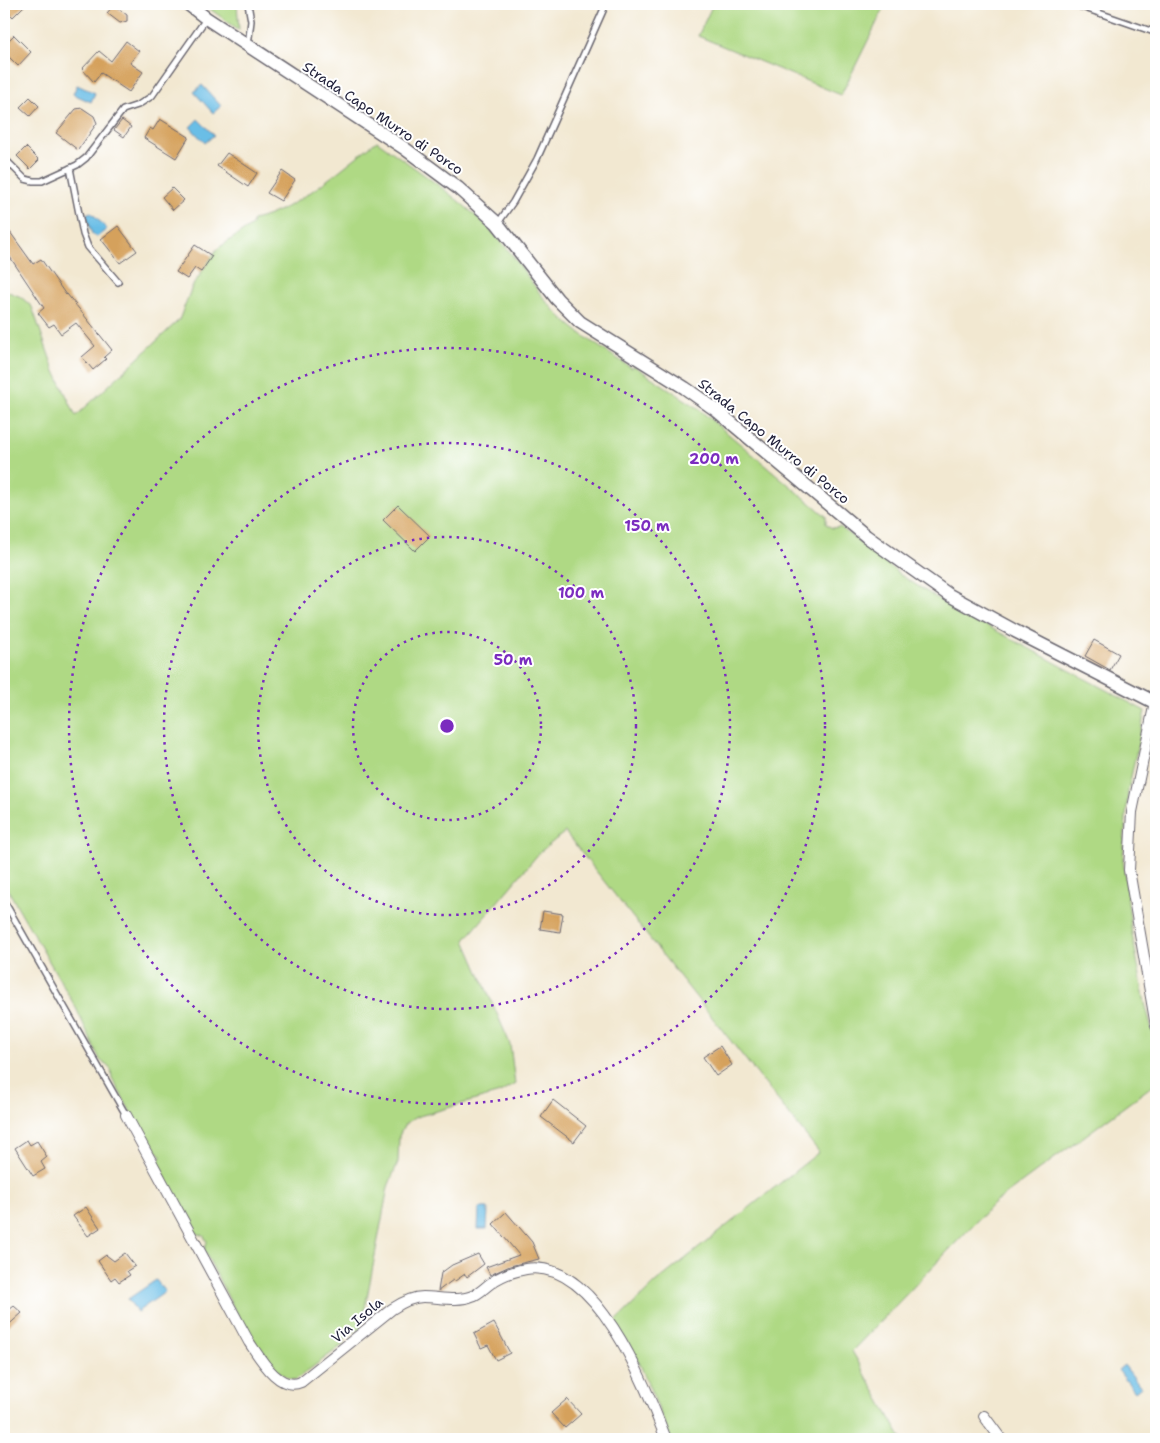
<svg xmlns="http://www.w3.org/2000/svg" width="1160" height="1443" viewBox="0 0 1160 1443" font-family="'Shantell Sans',sans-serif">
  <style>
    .green { fill: #afd984; stroke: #687e60 }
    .water { fill: #6abee6; stroke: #467090 }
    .building { fill: #d5a15c }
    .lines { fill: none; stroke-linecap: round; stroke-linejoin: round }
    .service-casing { stroke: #6b6770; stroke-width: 8 }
    .minor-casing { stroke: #6b6770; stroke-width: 12 }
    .tertiary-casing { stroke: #6b6770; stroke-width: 15 }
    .service { stroke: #fff; stroke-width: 5 }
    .minor { stroke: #fff; stroke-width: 10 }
    .tertiary { stroke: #fff; stroke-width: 12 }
    .ring { fill: none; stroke: #7b2cbf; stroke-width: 2.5; stroke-dasharray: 2.5 5 }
    .labels { text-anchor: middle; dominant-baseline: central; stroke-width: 4; stroke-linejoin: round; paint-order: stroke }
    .street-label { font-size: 14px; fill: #22223b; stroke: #fff }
    .centre { fill: #7b2cbf; stroke: #fff; stroke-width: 2.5 }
    .ring-label { font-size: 15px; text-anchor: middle; font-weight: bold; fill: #7b2cbf; stroke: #fff; stroke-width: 4; stroke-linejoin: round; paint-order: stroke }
  </style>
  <rect width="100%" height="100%" fill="#fff"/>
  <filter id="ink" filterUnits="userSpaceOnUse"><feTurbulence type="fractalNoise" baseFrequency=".02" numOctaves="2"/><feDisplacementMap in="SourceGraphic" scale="10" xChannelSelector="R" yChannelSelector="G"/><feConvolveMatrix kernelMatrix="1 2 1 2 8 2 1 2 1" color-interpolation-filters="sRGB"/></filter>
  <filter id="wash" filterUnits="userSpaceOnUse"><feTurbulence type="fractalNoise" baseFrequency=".0096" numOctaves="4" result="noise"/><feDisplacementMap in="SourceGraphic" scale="20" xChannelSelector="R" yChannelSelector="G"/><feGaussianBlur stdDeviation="1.12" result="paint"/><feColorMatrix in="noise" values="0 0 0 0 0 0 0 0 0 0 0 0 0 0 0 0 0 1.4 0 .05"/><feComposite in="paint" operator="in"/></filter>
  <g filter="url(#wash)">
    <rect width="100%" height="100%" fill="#f2e8d1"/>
    <path class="green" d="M203 4H237L239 30Z
      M713 4H886L841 95 698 36Z
      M377 141C418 171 465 201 499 239 519 261 533 287 553 309 576 333 604 350 632 368L634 366 695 406 826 516V524L832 528 840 527 902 576 943 602 1145 711 1128 791 1123 859 1131 928 1145 1003 1156 1044V1083L993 1204 852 1351 902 1439H671L639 1362 615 1322 655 1283 819 1152 565 832 540 852 465 940 510 1044 515 1084 500 1093 416 1117 405 1124 399 1136 398 1162 388 1187 361 1329 346 1335 344 1344 295 1380C262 1375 220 1280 204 1250L207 1242 204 1236 194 1232 158 1163 161 1156 157 1151 151 1149 112 1078 111 1069 100 1060 76 1008 4 883V290L21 297 32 307 53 367 76 416 179 320 192 287 217 249 252 225 253 220C296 211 342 167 377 141Z"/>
    <path class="water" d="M77 85 95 93 91 102 73 94Z
      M202 85 221 106 213 113 194 92Z
      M198 119 214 135 205 143 190 127Z
      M91 212 107 229 97 237 92 234 86 214Z
      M479 1208H488L487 1229H478Z
      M156 1280 165 1292 137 1312 128 1299Z
      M1124 1365 1141 1387 1135 1392 1118 1370Z"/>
    <g id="blocks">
      <path class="building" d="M4 4H26L13 17 4 8Z
        M114 5 127 15V21L120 23 107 13Z
        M14 35 31 52 18 66 4 52V45Z
        M126 41 139 51 130 63 143 72 129 92 101 73 94 82 82 69 99 51 111 61Z
        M30 97 39 106 30 116 20 107Z
        M82 108 94 116 97 123 78 150 56 133 76 109Z
        M160 119 189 137 176 158 144 138 150 128 153 130Z
        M122 120 131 127 124 137 114 130Z
        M26 147 39 160 30 169 17 156Z
        M227 153 257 173 248 187 217 166Z
        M282 171 295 180 281 201 267 193Z
        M172 188 184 200 173 210 162 197Z
        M118 226 137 251 120 263 101 239Z
        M10 232 33 264 41 259 66 295 67 294 112 350 104 357 106 359 93 370 82 357 95 346 76 323 61 334 54 324 49 327 38 313 44 308 10 257 4 261V237Z
        M195 245 212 256 201 272 195 268 187 279 176 272Z
        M398 505 430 536 415 551 383 520Z
        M1094 640 1119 654 1110 670 1085 656Z
        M543 911 563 914 560 932 540 929Z
        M720 1046 732 1065 716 1076 703 1057Z
        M553 1100 586 1126 574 1142 541 1117Z
        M27 1140 30 1145 37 1141 47 1157 41 1162 45 1169 33 1176 15 1148Z
        M86 1207 100 1228 88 1236 73 1216Z
        M506 1212 532 1242 539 1259 510 1266 490 1275 486 1267 519 1255 493 1224Z
        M125 1253 135 1266 127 1271 130 1275 119 1282 115 1277 111 1280 98 1261 106 1255 114 1261Z
        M478 1254 484 1264 467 1277 465 1274 455 1281 453 1280 438 1291 441 1273 452 1265Z
        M14 1306 22 1313 4 1329V1314Z
        M494 1323 510 1353 496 1360 488 1345 481 1348 474 1334Z
        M567 1399 581 1414 565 1428 551 1413Z"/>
    </g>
  </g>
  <g filter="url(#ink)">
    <use href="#blocks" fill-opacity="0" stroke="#6b6770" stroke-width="1"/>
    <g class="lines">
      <g class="service-casing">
        <path id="service" d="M248 4 251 21 248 45
          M1073 4 1154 32
          M4 158 25 179 33 181H42L77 165 86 158 123 110 138 105 152 96 206 19
          M70 168 83 234 88 247 118 282
          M498 223 513 202 537 159 606 4
          M4 901 126 1115"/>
      </g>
      <g class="minor-casing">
        <path id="minor" d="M1155 702 1132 812 1129 870 1156 1026
          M126 1115 249 1342C260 1358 279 1392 301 1382L392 1309C401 1303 412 1297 423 1297 438 1297 458 1302 472 1296 479 1294 485 1287 491 1283 500 1276 515 1271 526 1269 597 1258 646 1388 666 1439
          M984 1416 1001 1439"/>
      </g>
      <g class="tertiary-casing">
        <path id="tertiary" d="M188 4 206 18 404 148 458 188 497 223 557 299 580 322 685 388 716 410 866 536 901 561 949 595 1015 631 1156 703"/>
      </g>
      <use href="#service" class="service"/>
      <use href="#minor" class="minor"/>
      <use href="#tertiary" class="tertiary"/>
    </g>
  </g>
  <g class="ring">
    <circle cx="447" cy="726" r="94"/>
    <circle cx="447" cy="726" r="189"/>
    <circle cx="447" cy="726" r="283"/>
    <circle cx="447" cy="726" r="378"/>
  </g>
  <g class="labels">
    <g class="street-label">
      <text transform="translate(383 118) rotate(34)">Strada Capo Murro di Porco</text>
      <text transform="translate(774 441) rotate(39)">Strada Capo Murro di Porco</text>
      <text transform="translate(357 1320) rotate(-40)">Via Isola</text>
    </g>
  </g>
  <circle cx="447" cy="726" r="8" class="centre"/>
  <g class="ring-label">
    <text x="714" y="464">200 m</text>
    <text x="647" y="531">150 m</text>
    <text x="581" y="598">100 m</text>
    <text x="513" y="665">50 m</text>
  </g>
  <rect width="1160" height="1443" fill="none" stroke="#fff" stroke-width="20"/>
</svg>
